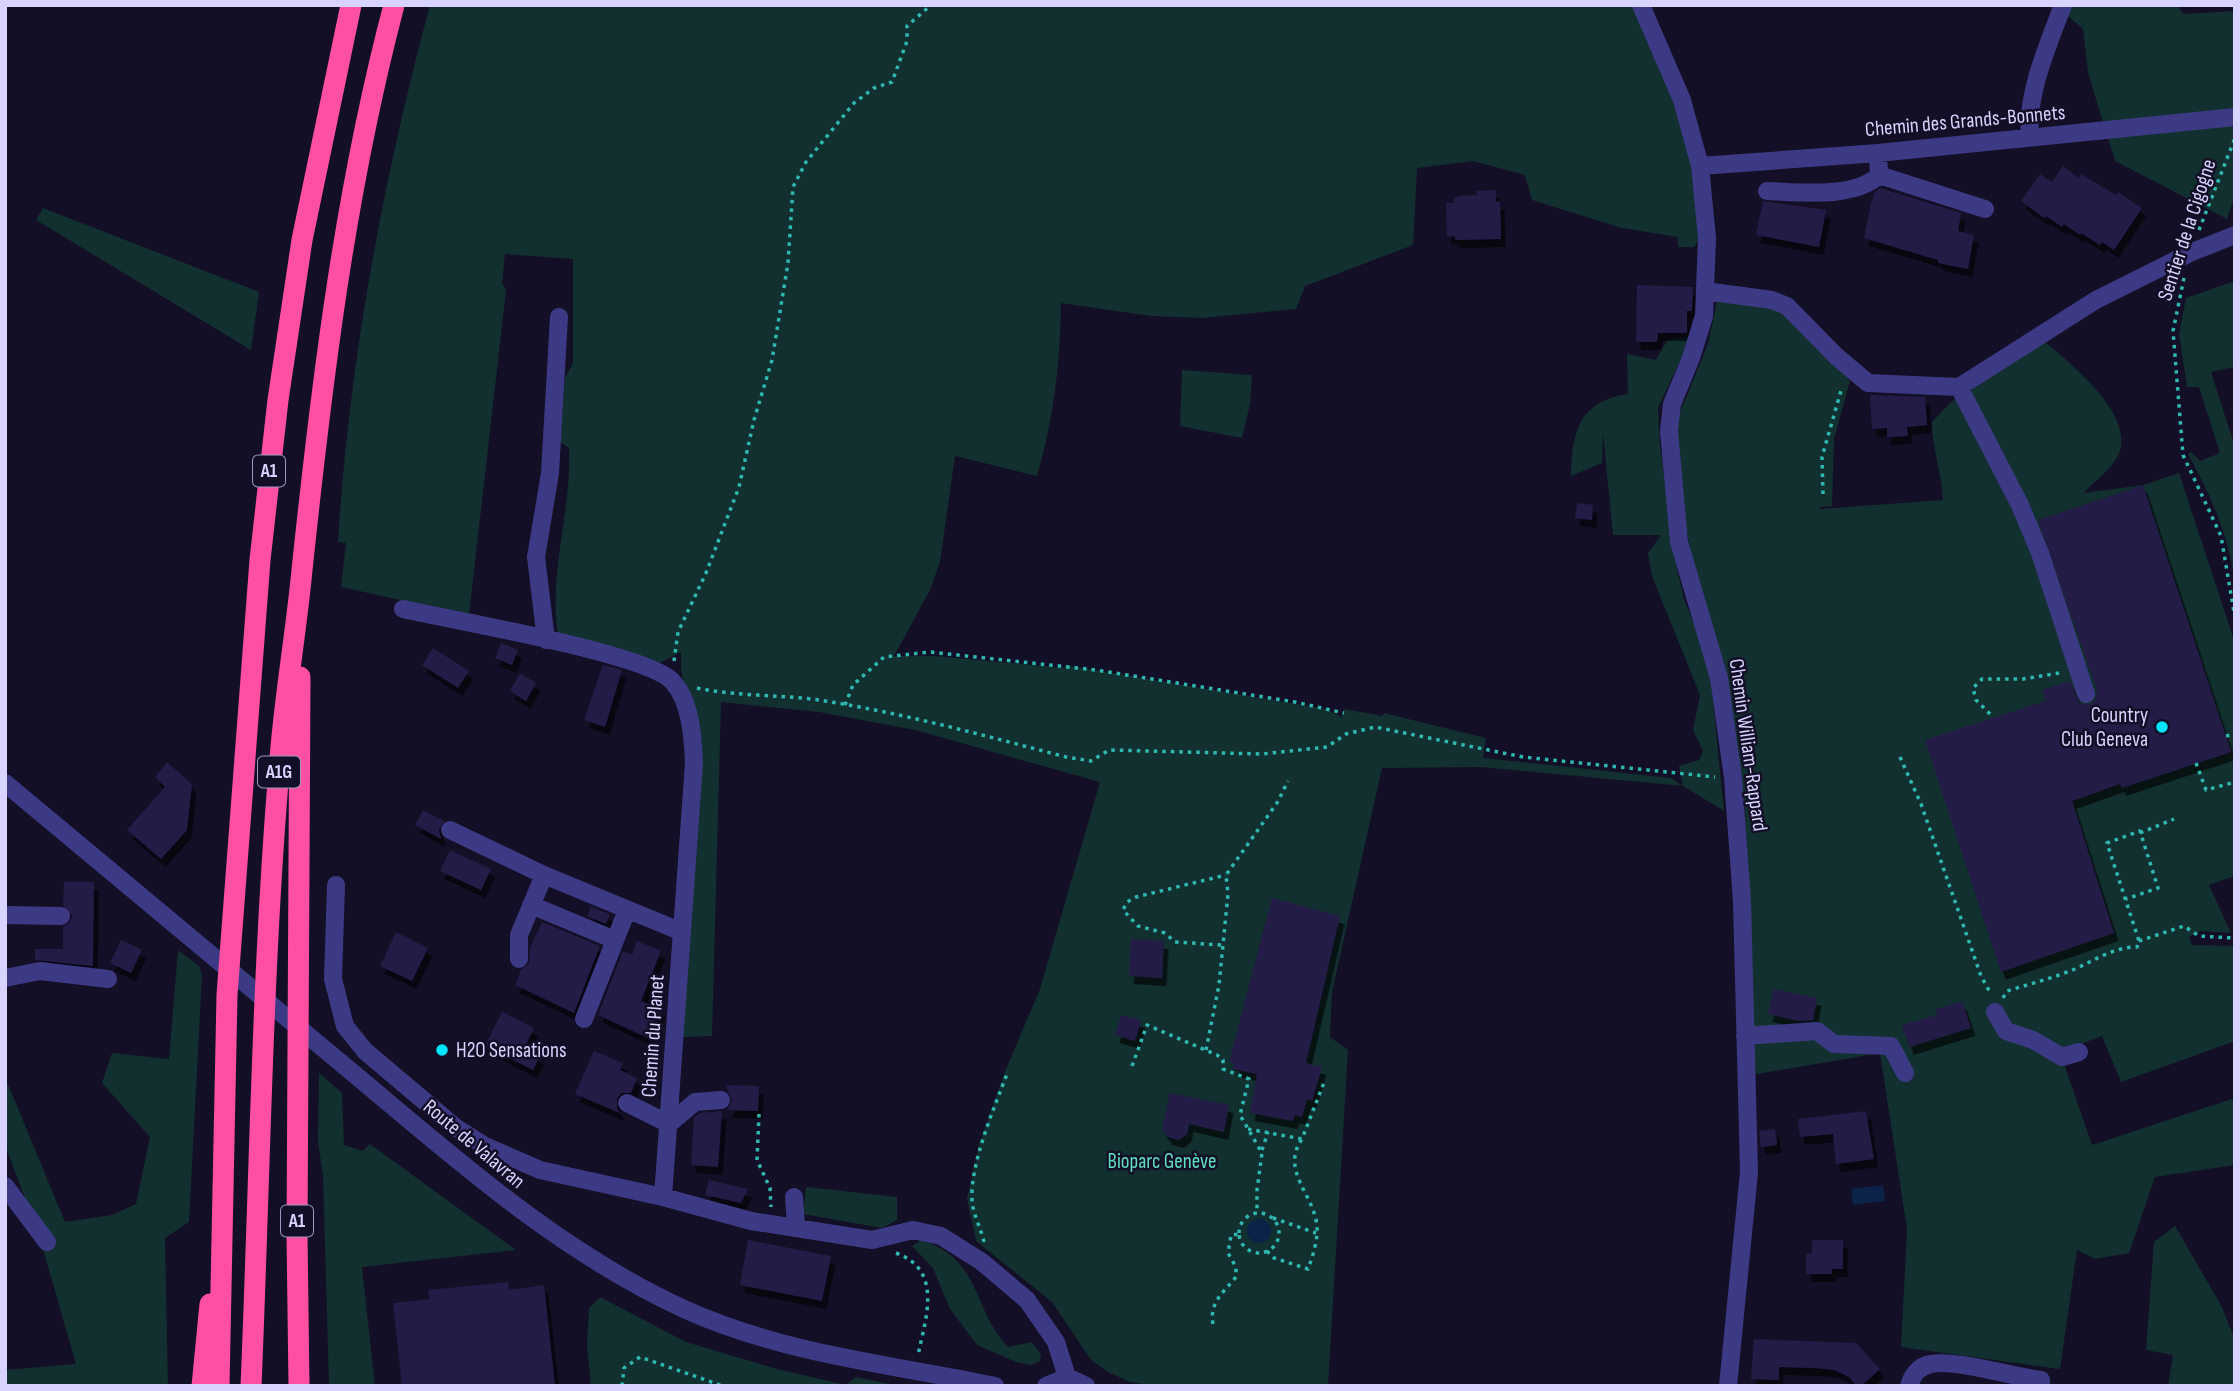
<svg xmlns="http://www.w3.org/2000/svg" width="2240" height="1391" viewBox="0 0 2240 1391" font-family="'Sofia Sans Condensed',sans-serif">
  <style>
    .green { fill: #12302f }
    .water { fill: #0c2248 }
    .building { fill: #241b47; filter: url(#shadow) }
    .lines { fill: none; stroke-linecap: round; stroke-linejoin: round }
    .path { stroke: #2fb8b0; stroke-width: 3.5; stroke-dasharray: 3.5 5; stroke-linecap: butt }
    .minor { stroke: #3d3a85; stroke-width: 18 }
    .highway { stroke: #ff4fa3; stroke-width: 21 }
    .poi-dot { fill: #00e5ff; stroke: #130f26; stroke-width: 2.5 }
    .labels { text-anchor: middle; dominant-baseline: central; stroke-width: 5; stroke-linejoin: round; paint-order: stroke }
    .shield { fill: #130f26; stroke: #9e99be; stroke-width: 2 }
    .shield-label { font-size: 19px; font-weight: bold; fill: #d9d4ff }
    .street-label { font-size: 21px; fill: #d9d4ff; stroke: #130f26 }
    .poi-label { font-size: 21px; fill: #d9d4ff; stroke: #130f26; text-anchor: end }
    .park-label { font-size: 21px; fill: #5fe0c0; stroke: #130f26 }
  </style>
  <defs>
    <filter id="shadow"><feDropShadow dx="4.5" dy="8" stdDeviation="0" flood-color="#0009"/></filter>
  </defs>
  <rect width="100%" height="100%" fill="#130f26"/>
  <path class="green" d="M430 5H1647L1686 132 1700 237 1694 247H1678V237L1622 228 1532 200 1525 175 1473 161 1417 168 1413 245 1305 286 1296 309 1202 318 1151 316 1061 303C1060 364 1054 418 1037 476L955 456 940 562 930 590 894 656H934L1064 668 1065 665 1326 709 1342 717 1345 709 1382 716 1384 713 1486 738 1483 758 1671 778 1683 786 1679 766 1699 760 1703 751 1693 730 1700 695 1652 576 1648 553 1661 535H1613L1603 433 1602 463 1571 476C1572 432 1579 401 1628 394L1627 354 1656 360 1668 339 1691 337 1658 408 1660 445 1677 569 1684 599 1705 651 1711 681 1724 811 1683 786 1481 767 1382 768 1332 992 1330 1037 1348 1050 1328 1386H1158L1130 1382 1108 1372 1091 1360 1052 1302 976 1241 967 1199 979 1145 1006 1069 1040 989 1100 782 915 730 819 712 721 702 712 1036 682 1037 699 751 681 670V652L658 664 558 635C548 574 572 510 569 448L560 442 565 378 573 363V259L505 254 502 283 506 290 469 615 341 587 346 543 338 542C349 361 383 180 430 5Z
    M2055 5H2176L2184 14 2235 11V195L2227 219 2115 161 2088 73 2083 29Z
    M43 208 259 292 251 350 36 220Z
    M2235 281V367L2211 372 2235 447V581C2227 533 2212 497 2188 454L2191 452 2200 461 2220 453 2199 387H2187L2179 334 2186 298Z
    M1717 301 1781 310 1805 329 1850 381 1834 439 1832 506 1820 507V509L1943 500C1942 473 1932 449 1932 422L1951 402 1972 390 1995 367 2043 340C2069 362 2128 409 2121 447 2118 465 2095 480 2084 493L2143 485 2179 473 2235 643V876L2209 885 2231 933 2200 931 2189 937 2192 945 2235 946V1041L2121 1082 2102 1036 2060 1052 2092 1145 2235 1098V1165L2155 1177 2129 1253 2095 1259 2077 1250 2060 1369 1901 1347 1907 1229 1880 1053 1751 1075 1752 1007 1745 808 1726 671 1694 573 1685 521 1676 437 1679 415 1708 344Z
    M1182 370 1252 375 1250 404 1242 438 1180 426Z
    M178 950 199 966 202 975 189 1222 165 1238 168 1386H5V1370L76 1364 39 1235 5 1145V1077L65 1222 112 1215 136 1204 150 1137 102 1083 112 1053 169 1059Z
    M319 1073 342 1093 344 1145 363 1151 370 1144 516 1250 362 1267 375 1386H329L323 1175 318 1142Z
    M806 1187 897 1197V1220L882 1228 803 1214Z
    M2175 1226 2222 1307 2235 1340V1386H2168L2173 1355 2146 1350 2154 1242Z
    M921 1240C982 1259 972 1309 1008 1347L1032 1342 1041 1355 1040 1361 1031 1365 1016 1362 977 1345 950 1309 933 1268 912 1246Z
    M600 1297 686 1342 777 1369 846 1385 856 1377 899 1386H591L587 1345 589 1308Z"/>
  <path class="water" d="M1883 1185 1885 1201 1853 1205 1851 1189Z
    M1247 1231a12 12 0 1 1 24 0a12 12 0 1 1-24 0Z"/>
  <path class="building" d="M2063 166 2079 178 2081 174 2116 195 2118 192 2142 208 2114 250 2102 242 2100 245 2081 233 2080 235 2064 224 2062 227 2046 216 2044 218 2021 201 2040 174 2052 182Z
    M1880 188 1961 213 1958 231 1974 235 1968 269 1938 263V260L1864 238 1871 203 1875 192Z
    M1496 190V202L1500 201 1501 239 1455 240V236L1447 237 1446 203H1454V198L1459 196 1477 195 1476 191Z
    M1763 201 1826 210 1819 247 1756 235Z
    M1637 285 1693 287 1692 311H1687V333H1658L1657 342H1636Z
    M1870 395 1925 397 1927 425 1907 427 1908 436 1887 437V428L1872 429Z
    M2143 485 2231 752 2122 788 2120 784 2072 801 2114 933 2001 972 1925 740 2046 701 2042 690 2070 681 2079 703 2089 705 2095 701 2097 690 2038 520Z
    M1577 503 1593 505 1592 520 1575 518Z
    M501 643 518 650 512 665 495 658Z
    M433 648 469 671 458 688 422 665Z
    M603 665 622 670 605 727 584 720Z
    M520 673 536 683 526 701 510 691Z
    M167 762 192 784 187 830 161 859 127 830 165 787 155 777Z
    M423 810 444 821 439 830 441 839 415 825Z
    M450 850 491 869 481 890 440 871Z
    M64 882H94L93 966 35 960V949H63V927L70 922 72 916 63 905Z
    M1272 898 1340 916 1306 1063 1322 1067 1312 1101 1307 1099 1302 1117 1295 1115 1293 1121 1250 1113 1257 1074 1233 1069 1234 1063 1229 1062Z
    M591 907 610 914 606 924 587 916Z
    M542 922 600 946 574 1013 515 985 521 970 529 964 530 948Z
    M396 932 428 948 412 981 380 966Z
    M1131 939 1164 941 1162 978 1129 976Z
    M121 940 142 950 131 973 110 963Z
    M637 941 661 951 641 1001 661 1009 648 1038 598 1015 623 951 632 955Z
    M1774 989 1817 998 1813 1020 1799 1021 1768 1014Z
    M1962 1001 1971 1028 1909 1047 1902 1025 1937 1015 1935 1010Z
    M502 1012 534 1028 524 1048 540 1056 533 1070 485 1046Z
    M1121 1015 1141 1020 1135 1041 1115 1035Z
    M594 1051 623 1063 620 1070 637 1078 631 1093H621L617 1099V1109L622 1114 575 1094Z
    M725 1085 759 1086 758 1111 727 1110 732 1100Z
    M1170 1093 1229 1105 1224 1132 1189 1124 1187 1134 1179 1140 1168 1137 1162 1129Z
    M722 1111 718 1167 691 1165 694 1117 700 1113Z
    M1866 1111 1874 1159 1836 1164 1833 1134 1800 1137 1798 1119Z
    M1775 1129 1777 1145 1761 1147 1759 1131Z
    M709 1180 748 1189 741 1203 705 1195Z
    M748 1240 831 1256 822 1301 740 1285Z
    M1812 1240H1843V1269H1832V1274H1806V1254H1812Z
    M508 1282 509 1290 544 1285 555 1386H402L393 1303 430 1299 428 1290Z
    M1754 1339 1856 1343 1880 1369 1861 1386H1856L1849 1377 1834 1370 1815 1368 1779 1367V1380L1751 1379Z"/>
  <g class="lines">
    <path class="path" d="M2199 230 2235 138
      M2184 278 2173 331 2183 455 2221 536 2235 618
      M1823 494 1822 457 1842 387
      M674 661 678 632 706 573 739 487 754 420 772 360 788 263 793 187 806 162 854 103 874 88 892 82 907 41V26L931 5
      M697 688C739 697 783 694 825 701 907 714 986 736 1066 757L1091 761 1109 750 1262 754 1327 747 1346 734 1375 727 1523 757 1715 777
      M845 705 853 685 884 657 930 652 1096 670 1295 702 1344 713
      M1990 714 1976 700 1973 688 1982 679H2023L2059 673
      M2226 736 2235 734
      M1900 757 1921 804 1981 976 1991 994
      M2196 763 2206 790 2235 782
      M2140 833 2174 819
      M2139 941 2184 926 2199 936 2233 938
      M1221 945 1175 942 1165 933 1138 926 1123 910 1127 902 1136 897 1226 875
      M2003 998 2007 991C2030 984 2053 978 2075 969 2095 960 2114 947 2137 947L2139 941 2107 843 2140 831 2158 888 2126 899
      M1206 1050 1219 985 1228 894 1226 875 1277 803 1288 781
      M1132 1066 1147 1025 1217 1055 1223 1060V1069L1249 1079 1240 1115 1262 1153 1257 1190V1213
      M759 1114 757 1160 770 1188 771 1207
      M1248 1129 1302 1139 1325 1080
      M1262 1150 1268 1132
      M1239 1233a20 20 0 1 1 40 0a20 20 0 1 1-40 0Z
      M1273 1218 1316 1233
      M984 1242C981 1228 973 1215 972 1200 970 1164 994 1108 1007 1074
      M1267 1251 1274 1258 1308 1269C1313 1256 1318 1239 1317 1226 1314 1194 1280 1171 1302 1139
      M896 1253C943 1270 926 1317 918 1355
      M1213 1324C1209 1302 1224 1292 1236 1277V1267L1228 1253 1231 1235 1239 1234
      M622 1386 624 1368 640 1357 723 1386"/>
    <path class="minor" d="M1641 5 1682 100 1700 166 1707 238 1704 316 1691 358 1672 404 1669 431 1679 542 1719 678 1733 778 1742 901 1749 1172 1728 1386
      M2030 137C2026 94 2048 45 2063 5
      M1878 153 1879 175 1985 209
      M1700 166 1878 153 2235 117
      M1767 191C1799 192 1855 199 1879 175
      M1705 291 1772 300 1787 306 1836 356 1868 383 1959 387 2096 300 2192 252 2235 235
      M1959 387 2020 505 2040 553 2086 694
      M403 609C451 620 645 653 672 681 691 701 693 738 694 763L663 1197 751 1221 872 1240 913 1230 941 1236 982 1262 1027 1300 1056 1342 1067 1377
      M546 640 536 557 550 473 559 317
      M5 783C119 878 233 973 347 1068 454 1157 556 1250 684 1309 783 1354 890 1364 995 1386
      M450 830 544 875 682 932
      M336 885 333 979 345 1026 365 1051 455 1127 485 1146 540 1170 663 1197
      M531 905 615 940
      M5 915 61 916
      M519 959V935L544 875
      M5 978 40 971 108 979
      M1995 1012 2006 1031 2033 1040 2062 1057 2079 1052
      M584 1019 627 910
      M1745 1036 1817 1031 1834 1044 1891 1046 1905 1073
      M627 1103 669 1124 695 1102 721 1100
      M5 1186 47 1242
      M794 1197 796 1227
      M1046 1386 1067 1377 1086 1386
      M1909 1386C1912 1375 1919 1366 1931 1364 1955 1359 2014 1377 2041 1380V1386"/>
    <path class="highway" d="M202 1386 210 1304
      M219 1386 227 995 260 560 278 400 302 240 351 5
      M251 1386C260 1176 262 966 280 758 285 695 296 633 302 570 322 380 345 191 394 5
      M299 1386 297 1235 300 677"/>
  </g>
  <g class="poi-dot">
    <circle cx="2162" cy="727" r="7"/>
    <circle cx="442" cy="1050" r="7"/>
  </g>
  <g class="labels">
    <g class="shield">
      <rect x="253" y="455.5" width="32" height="31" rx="5"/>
      <rect x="258" y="756.5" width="42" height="31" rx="5"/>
      <rect x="281" y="1205.5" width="32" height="31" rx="5"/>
    </g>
    <g class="shield-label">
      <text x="269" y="471">A1</text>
      <text x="279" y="772">A1G</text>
      <text x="297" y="1221">A1</text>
    </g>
    <g class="street-label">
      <text transform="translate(1965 121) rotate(-5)">Chemin des Grands-Bonnets</text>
      <text transform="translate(2187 230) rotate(-72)">Sentier de la Cigogne</text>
      <text transform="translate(1748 745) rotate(82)">Chemin William-Rappard</text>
      <text transform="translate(653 1036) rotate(-86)">Chemin du Planet</text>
      <text transform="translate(474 1144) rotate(40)">Route de Valavran</text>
    </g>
    <g class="poi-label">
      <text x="2148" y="715">Country<tspan x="2148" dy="24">Club Geneva</tspan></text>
      <text x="456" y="1050" text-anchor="start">H2O Sensations</text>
    </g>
    <g class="park-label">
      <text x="1162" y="1161">Bioparc Genève</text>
    </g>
  </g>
  <rect width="2240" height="1391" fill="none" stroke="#d9d4ff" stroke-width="14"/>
</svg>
